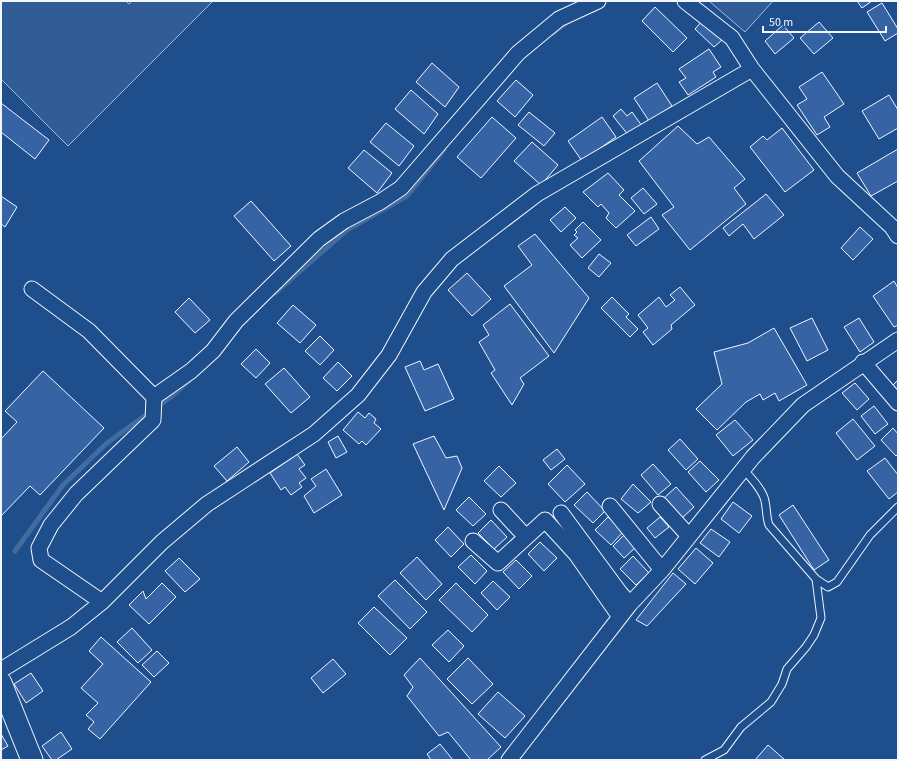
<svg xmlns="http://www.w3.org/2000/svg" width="899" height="761" viewBox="0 0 899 761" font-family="'Source Sans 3',sans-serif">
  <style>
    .built { fill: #305b95; stroke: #a8bbd7 }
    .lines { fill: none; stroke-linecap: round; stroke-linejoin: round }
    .stream { stroke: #446ba0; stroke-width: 5 }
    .building { fill: #3563a3; stroke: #f2f6ff }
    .lane-casing { stroke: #f2f6ff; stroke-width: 9 }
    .street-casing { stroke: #f2f6ff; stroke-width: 17 }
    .secondary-casing { stroke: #f2f6ff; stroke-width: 23 }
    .lane { stroke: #1f4e8c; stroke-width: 7 }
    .street { stroke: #1f4e8c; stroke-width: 15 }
    .secondary { stroke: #1f4e8c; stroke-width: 21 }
  </style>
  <rect width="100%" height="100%" fill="#1f4e8c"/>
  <path class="built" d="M1 1H126L129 4 132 1H213L68 146 1 79Z
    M709 1H773L745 32Z"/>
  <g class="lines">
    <path class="stream" d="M553 33 570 20
      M275 293 347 230 407 196 444 150
      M15 551 63 485 107 443 172 396 189 381"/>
  </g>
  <path class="building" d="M857 1H872L862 8Z
    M882 3 898 29V33L885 41 867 12Z
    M655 7 687 38 673 52 642 21Z
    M703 20 723 39 714 47 695 29Z
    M819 22 833 38 814 54 800 38Z
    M783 25 794 38 775 54 765 41Z
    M709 49 721 67 713 72 716 77 688 95 679 82 686 78 679 69Z
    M432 63 459 87 445 107 416 82Z
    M822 72 844 104 824 117 830 127 817 135 797 105 807 99 799 87Z
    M516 80 533 95 515 117 497 101Z
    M657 83 672 106 649 121 634 98Z
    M411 90 438 114 424 134 395 109Z
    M889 95 898 110V128L879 139 862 111Z
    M1 103 49 140 35 159 1 132Z
    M621 109 627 116 632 112 642 126 629 136 613 116Z
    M529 112 555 133 544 146 518 125Z
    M492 117 516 138 481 178 457 157Z
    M602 117 616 137 582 161 568 141Z
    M386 123 414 146 399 166 370 142Z
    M678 126 697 144 709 137 745 179 734 188 746 204 690 250 662 215 674 207 639 161Z
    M782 128 814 170 785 192 750 147 763 136 767 140Z
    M532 142 558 165 541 185 514 161Z
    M898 149V181L871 196 857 173Z
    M364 150 392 173 377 193 348 168Z
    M608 173 624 190 619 195 635 211 616 228 606 218 609 213 601 204 598 207 583 192Z
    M643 188 657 204 644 214 631 198Z
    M766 194 784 215 754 239 743 224 729 236 723 228Z
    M1 196 17 207 5 227 1 224Z
    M251 201 291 246 274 261 234 216Z
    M565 207 576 218 561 232 550 220Z
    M651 217 659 229 636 246 627 235Z
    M583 222 601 240 582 258 570 245 578 238 574 235 577 232 575 230Z
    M860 227 873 239 853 260 841 248Z
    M535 234 589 298 554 353 504 286 532 265 518 246Z
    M599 254 611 263 599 277 588 268Z
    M467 273 491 299 472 316 448 290Z
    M894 281 898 288V325L894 327 873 296Z
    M680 287 695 305 671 325 672 329 653 345 643 332 648 328 638 315 659 297 666 307 675 300 670 295Z
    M612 297 629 314 626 317 638 329 630 337 601 308Z
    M189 298 210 320 195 333 175 312Z
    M510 304 549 356 520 378 524 384 512 405 491 373 495 370 479 342 489 335 483 325Z
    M293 305 316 325 300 343 277 323Z
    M812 318 828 350 807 361 790 328Z
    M859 318 874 342 860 352 844 327Z
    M774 328 807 385 779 401 775 393 763 400 760 394 746 402 717 430 696 409 722 384 714 352 748 343Z
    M320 336 334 350 320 365 305 351Z
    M256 349 270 363 256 378 241 364Z
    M420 361 424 370 438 364 454 399 425 411 405 367Z
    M338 362 352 376 337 391 323 378Z
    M284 368 310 397 291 413 265 384Z
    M43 371 104 428 40 495 30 486 1 516V439L17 422 5 411Z
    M898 380V391L893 385Z
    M855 383 869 399 857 410 842 393Z
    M874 406 888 424 875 434 861 416Z
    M358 412 365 418 369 413 376 419 374 423 381 429 366 445 362 441 359 444 343 430Z
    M853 419 875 446 857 460 836 433Z
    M735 420 753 440 733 456 716 435Z
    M893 428 898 434V454L896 456 881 440Z
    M338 436 347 452 336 458 328 442Z
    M434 436 446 458 457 456 462 468 444 510 413 444Z
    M680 439 698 459 686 470 668 450Z
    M237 447 249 462 227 481 214 466Z
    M557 449 565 459 551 470 543 460Z
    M297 454 305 465 299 469 306 478 299 483 302 487 291 495 285 487 281 490 270 473Z
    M885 458 898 475V492L889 499 867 471Z
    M700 461 719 480 706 492 688 472Z
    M653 464 671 484 658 495 641 475Z
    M567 465 585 484 565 502 548 484Z
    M499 466 516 483 501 497 484 481Z
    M326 469 342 495 314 513 304 496 316 486 311 479Z
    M633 484 651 502 638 513 621 499Z
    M676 487 694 507 681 519 663 499Z
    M587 492 605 511 593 523 574 505Z
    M469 497 486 514 473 526 456 510Z
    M733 502 752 516 739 533 721 519Z
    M793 505 829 560 814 570 779 515Z
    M608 517 623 532 611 545 595 530Z
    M660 517 669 527 655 538 647 528Z
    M491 520 507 537 494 549 478 533Z
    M448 527 464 544 451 557 435 540Z
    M711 529 730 542 719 557 700 543Z
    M625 534 637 546 624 558 613 546Z
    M540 542 557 558 544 571 528 554Z
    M696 548 713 563 695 584 678 569Z
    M471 555 487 571 475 584 458 567Z
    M633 556 649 573 636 585 620 569Z
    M417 557 442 584 426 600 400 573Z
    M179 558 200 579 185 592 165 571Z
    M516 560 532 576 519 589 503 572Z
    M673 573 686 584 647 626 636 620Z
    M395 580 427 612 410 629 378 596Z
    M493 581 510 597 497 610 481 593Z
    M162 583 176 597 149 624 129 605 143 591 146 599Z
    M456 583 488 615 472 632 439 600Z
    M374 607 407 638 390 655 358 623Z
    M132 628 152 650 138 663 117 642Z
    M448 630 464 646 449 662 432 645Z
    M101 637 151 682 100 739 88 729 94 722 86 715 98 703 81 688 103 664 89 651Z
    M157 651 169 663 154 677 142 665Z
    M420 658 501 747 487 760H471L448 732 439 736 407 696 413 687 404 675Z
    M468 658 493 684 472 704 447 679Z
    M333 659 346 674 323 693 311 678Z
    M31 673 43 691 26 703 14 684Z
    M498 692 525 716 505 738 478 714Z
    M61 732 72 749 56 760H52L42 746Z
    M1 734 8 746 1 750Z
    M440 744 453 760H431L427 754Z
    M768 745 785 760H755Z"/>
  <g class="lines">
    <g class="lane-casing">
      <path id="lane" d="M816 579 828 587 837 582 870 535 898 507
        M705 760 724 750 741 727 771 702 782 684 787 669 806 647 814 635 821 618 816 579 769 525C766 517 767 510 765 501 763 490 751 478 744 470"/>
    </g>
    <g class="street-casing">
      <path id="street" d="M685 1 732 38 752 69 837 176 892 227 898 236
        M32 289 89 331 154 397
        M863 362 898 403
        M660 504 688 535
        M610 506 662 570
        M501 510 526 537
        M561 513 620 593 630 604
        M473 541 498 563 545 520 576 554 620 617
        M102 602 41 560 39 548 51 525 76 494 153 420 154 397 191 371 213 351 236 321 319 239 344 221 380 202 401 188 518 53 559 19 598 1
        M1 670 71 627 102 602 162 542 207 504 314 434 358 395 389 355 424 292 452 259 537 194 752 69
        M509 760 630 604 662 570 753 457 803 405 898 340"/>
    </g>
    <g class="secondary-casing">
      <path id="secondary" d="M1 683 32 760"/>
    </g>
    <use href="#lane" class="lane"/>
    <use href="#street" class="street"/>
    <use href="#secondary" class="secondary"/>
  </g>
  <rect width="899" height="761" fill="none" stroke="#f2f6ff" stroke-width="4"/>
  <path d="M763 26v6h123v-6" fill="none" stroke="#f2f6ff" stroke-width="2"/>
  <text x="769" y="26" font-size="12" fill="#f2f6ff" stroke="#1f4e8c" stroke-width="3" paint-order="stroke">50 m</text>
</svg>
